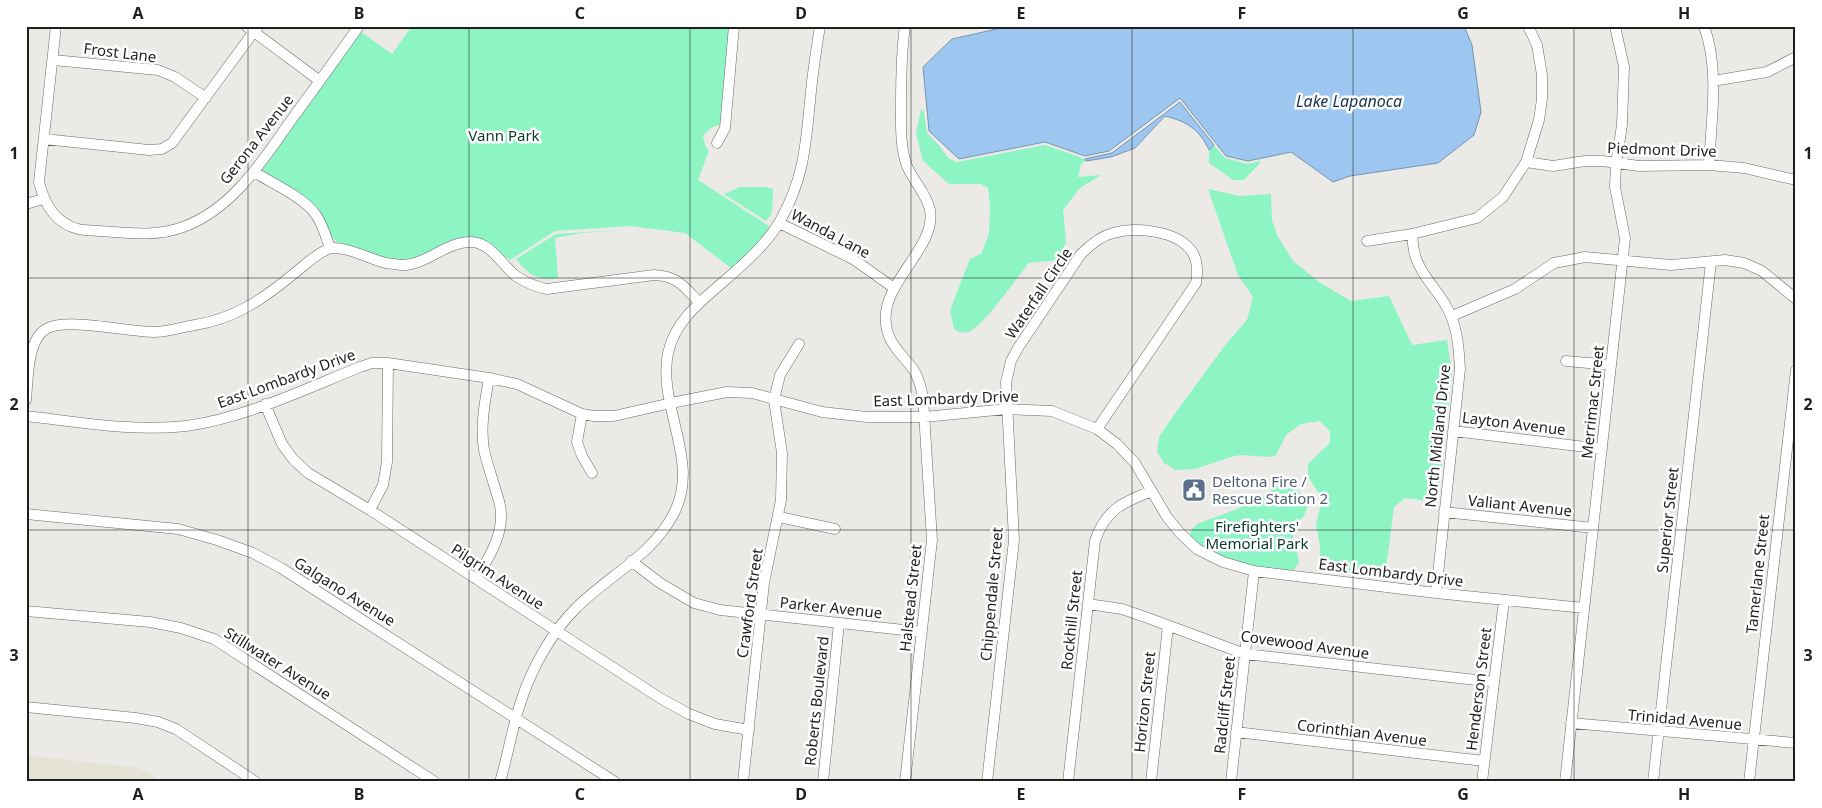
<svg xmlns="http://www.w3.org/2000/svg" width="1822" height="808" viewBox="0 0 1822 808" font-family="'Noto Sans',sans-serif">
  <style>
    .built { fill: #e5e2d6 }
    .green { fill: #8df4c4 }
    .water { fill: #9dc7f0; stroke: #7795b1 }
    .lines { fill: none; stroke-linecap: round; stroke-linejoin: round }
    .minor-casing { stroke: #6a6966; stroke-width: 11 }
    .minor { stroke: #fff; stroke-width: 10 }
    .grid { fill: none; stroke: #1f1f1e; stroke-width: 1; stroke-opacity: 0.55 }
    .labels { text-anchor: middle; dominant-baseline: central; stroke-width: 5; stroke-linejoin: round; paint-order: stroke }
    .street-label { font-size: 15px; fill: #1f1f1e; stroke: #fff }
    .park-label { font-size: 15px; fill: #093927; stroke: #fff }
    .service-label { font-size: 15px; fill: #4e5e75; stroke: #fff; text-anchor: start }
    .water-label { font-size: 16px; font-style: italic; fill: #173550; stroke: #fff }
    .neatline { fill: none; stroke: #1f1f1e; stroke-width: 2 }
    .grid-label { font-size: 16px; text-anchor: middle; font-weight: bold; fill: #1f1f1e }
  </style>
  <rect width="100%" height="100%" fill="#ebeae6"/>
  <path class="built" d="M26 755 139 768 163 782H26Z"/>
  <path class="green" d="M412 26H730L721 124 711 128 703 136 705 145 709 151 698 180 769 226C763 243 744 256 731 268L685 233 630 226 555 231 510 260 492 247 478 240 410 260H394L339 244 332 237 317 209 267 178 262 170 263 165 361 32 392 54Z
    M921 109 924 112 927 133 939 145 948 158 957 162 1045 145 1085 159 1086 161 1081 164 1078 177 1101 175 1080 188 1063 210 1066 242 1058 260 1029 263C1014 281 990 318 972 330 966 334 960 333 954 329L950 310 970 259 981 254 989 234 990 205 988 188 981 184H949L923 161 916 133Z
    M1214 145 1225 158 1247 164 1260 161V163L1244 180H1233L1209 163V150Z
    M740 187H766L773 189 772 213 766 221 724 194Z
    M1208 189 1240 196 1271 194 1272 220 1278 237 1293 261 1319 282 1351 301 1389 296 1412 345 1447 340 1452 375 1438 496 1430 501 1405 498 1394 507 1386 568 1372 576 1327 570 1320 561V546L1316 525 1322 498 1308 477V464L1330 443V431L1320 421 1301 424 1286 435 1276 455 1269 457 1242 455 1234 456 1195 469 1176 470 1164 463 1157 451 1159 437 1176 412 1226 344 1247 320 1253 297 1238 275Z
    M633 229 583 233 555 238 558 278C537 281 529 275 516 259L556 234Z
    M1277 484 1299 491 1308 505 1304 516 1291 529 1299 562 1292 573C1256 567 1216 563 1190 536L1191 531 1197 524C1215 517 1270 499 1277 484Z"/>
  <path class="water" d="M1010 26H1464L1472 45 1481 112 1474 135 1438 163 1350 176 1333 182 1291 152 1248 161 1226 156 1180 98 1109 151 1085 156 1045 142 959 159 929 131 923 67 952 39Z
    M1180 102 1214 145 1209 150C1199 129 1188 122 1165 116L1135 148 1111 157 1086 161 1085 159 1112 153Z"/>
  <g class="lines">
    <g class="minor-casing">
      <path id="minor" d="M56 26 39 182C44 203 55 223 78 229 85 231 93 230 100 231 128 233 157 237 183 227 233 209 263 160 292 119 315 88 337 57 359 26
        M246 26 320 81
        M1704 26C1720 70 1711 120 1709 165
        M53 60 158 70 175 77 206 98
        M1713 81 1767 72 1796 57
        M44 139 149 150 162 149 172 143 258 26
        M717 143 725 128 734 26
        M1526 162 1553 166 1585 161H1603L1639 166 1709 165 1744 168 1796 180
        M254 172C272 183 305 198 316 215 323 225 326 237 330 248
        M26 204 43 199
        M779 223 853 259 894 288
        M1412 234C1413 246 1414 257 1420 267 1429 285 1444 297 1451 316 1458 333 1459 352 1460 369L1436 593
        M1367 241 1412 234 1477 218 1503 197 1526 162 1539 120 1542 99V75L1537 45 1528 26
        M1452 316 1515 289 1554 263 1585 257 1671 265 1725 260 1744 263 1762 271 1796 299
        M1566 361 1611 365
        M26 400C28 380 27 340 46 329 67 317 127 332 154 332 168 332 182 327 195 325 233 319 262 300 291 276 303 267 314 255 328 249 343 244 371 260 386 263 391 264 396 264 401 265 426 266 446 241 472 242 491 243 502 265 516 276 525 282 536 287 547 289L654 275C678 276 683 286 699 302
        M265 404 282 444 293 459 308 473 370 510 660 698 689 714 715 724 749 730
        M582 414 577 442 582 456 592 473
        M26 416C79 422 133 432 186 426 245 418 305 389 360 367L372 363H388L489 378 517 384 582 414 594 416H614L671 403 727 392 752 393 822 412 867 417H924L1007 409 1052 411 1097 429 1117 444 1135 463 1167 517 1180 533 1197 549 1223 562 1254 571 1436 593 1584 608
        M1453 431 1602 449
        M370 510 383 485 387 462 388 363
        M1444 512 1593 528
        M26 514 178 529 217 540 253 553 281 568 615 782
        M779 517 835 529
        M631 561 660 583 694 603 720 610 922 632
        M476 579C490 556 507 530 499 501 494 484 488 467 484 450 480 426 485 401 489 378
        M1088 604 1122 609 1148 618 1245 654 1494 682
        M26 611 150 622 181 628 214 639 435 782
        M26 707 136 718 158 722 176 729 256 782
        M1571 723 1796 743
        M1236 732 1484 761
        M500 782C508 755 512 728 521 701 532 668 551 633 576 608 607 577 652 555 673 515 702 463 657 407 668 353 675 321 700 302 723 282 743 265 767 244 780 221 807 174 806 135 812 82 814 64 817 45 820 26
        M743 782 764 583 781 500 782 453 774 400 780 375 799 344
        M823 782 839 623
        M905 782 932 540 923 397C921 388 919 377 913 369 902 354 888 344 886 324 880 283 937 248 930 210 927 194 913 181 907 166 900 147 901 126 901 106 901 79 901 53 905 26
        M987 782 1014 540 1006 382 1011 361 1018 348 1081 254C1089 246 1101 236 1113 233 1134 227 1172 230 1188 247 1198 256 1198 271 1196 283L1097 429
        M1068 782 1095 541C1105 510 1123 502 1152 491
        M1151 782 1168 626
        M1231 782 1254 571
        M1482 782 1504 600
        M1565 782 1625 238 1615 187 1616 164 1622 125 1624 67 1615 26
        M1653 782 1711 262
        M1749 782 1796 370"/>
    </g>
    <use href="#minor" class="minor"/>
  </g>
  <path class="grid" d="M248 26V782M469 26V782M690 26V782M911 26V782M1132 26V782M1353 26V782M1574 26V782M26 278H1796M26 530H1796"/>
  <defs>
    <g id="civic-square" transform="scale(1.25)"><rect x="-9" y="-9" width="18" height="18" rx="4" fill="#5c6f8a" stroke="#fff"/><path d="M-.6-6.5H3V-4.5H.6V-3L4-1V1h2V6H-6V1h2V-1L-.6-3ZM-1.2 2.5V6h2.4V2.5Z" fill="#fff"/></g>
  </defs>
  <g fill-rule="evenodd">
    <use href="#civic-square" x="1194" y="490"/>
  </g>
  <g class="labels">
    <g class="street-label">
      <text transform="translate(120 52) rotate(7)">Frost Lane</text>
      <text transform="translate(256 139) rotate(-52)">Gerona Avenue</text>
      <text transform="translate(1662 149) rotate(2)">Piedmont Drive</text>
      <text transform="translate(831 233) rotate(28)">Wanda Lane</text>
      <text transform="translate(1038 293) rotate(-56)">Waterfall Circle</text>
      <text transform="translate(286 378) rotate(-20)">East Lombardy Drive</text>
      <text transform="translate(946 398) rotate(-2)">East Lombardy Drive</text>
      <text transform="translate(1592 402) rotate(-84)">Merrimac Street</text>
      <text transform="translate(1514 423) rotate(7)">Layton Avenue</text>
      <text transform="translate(1437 436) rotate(-84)">North Midland Drive</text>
      <text transform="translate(1520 505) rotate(6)">Valiant Avenue</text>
      <text transform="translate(1667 520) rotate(-84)">Superior Street</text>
      <text transform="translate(1391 572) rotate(7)">East Lombardy Drive</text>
      <text transform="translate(1757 574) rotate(-84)">Tamerlane Street</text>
      <text transform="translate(498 576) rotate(33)">Pilgrim Avenue</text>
      <text transform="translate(345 591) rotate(32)">Galgano Avenue</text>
      <text transform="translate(991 594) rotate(-85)">Chippendale Street</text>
      <text transform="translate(910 598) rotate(-84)">Halstead Street</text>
      <text transform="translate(749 603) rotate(-82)">Crawford Street</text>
      <text transform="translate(831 607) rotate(6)">Parker Avenue</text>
      <text transform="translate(1071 620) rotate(-84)">Rockhill Street</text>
      <text transform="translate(1305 644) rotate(8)">Covewood Avenue</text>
      <text transform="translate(278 663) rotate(32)">Stillwater Avenue</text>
      <text transform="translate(1478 689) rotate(-83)">Henderson Street</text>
      <text transform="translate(816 701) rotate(-84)">Roberts Boulevard</text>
      <text transform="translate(1144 702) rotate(-84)">Horizon Street</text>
      <text transform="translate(1224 705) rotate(-84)">Radcliff Street</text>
      <text transform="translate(1685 719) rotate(5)">Trinidad Avenue</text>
      <text transform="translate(1362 732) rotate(7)">Corinthian Avenue</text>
    </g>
    <g class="park-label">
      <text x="504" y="135">Vann Park</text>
      <text x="1257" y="526">Firefighters'<tspan x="1257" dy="17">Memorial Park</tspan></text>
    </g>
    <g class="service-label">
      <text x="1212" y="481">Deltona Fire /<tspan x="1212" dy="17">Rescue Station 2</tspan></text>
    </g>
    <g class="water-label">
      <text x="1349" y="101">Lake Lapanoca</text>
    </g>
  </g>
  <rect width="1822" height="808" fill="none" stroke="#ffffff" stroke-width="55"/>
  <rect x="28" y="28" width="1766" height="752" class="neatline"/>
  <g class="grid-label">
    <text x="138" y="19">A</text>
    <text x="359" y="19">B</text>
    <text x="580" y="19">C</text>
    <text x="801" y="19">D</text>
    <text x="1021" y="19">E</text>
    <text x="1242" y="19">F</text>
    <text x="1463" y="19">G</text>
    <text x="1684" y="19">H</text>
    <text x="14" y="159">1</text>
    <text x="1808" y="159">1</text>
    <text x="14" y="410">2</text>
    <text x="1808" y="410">2</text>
    <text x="14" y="661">3</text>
    <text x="1808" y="661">3</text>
    <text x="138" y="800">A</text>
    <text x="359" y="800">B</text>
    <text x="580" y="800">C</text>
    <text x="801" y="800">D</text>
    <text x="1021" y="800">E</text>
    <text x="1242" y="800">F</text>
    <text x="1463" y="800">G</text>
    <text x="1684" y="800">H</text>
  </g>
</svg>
